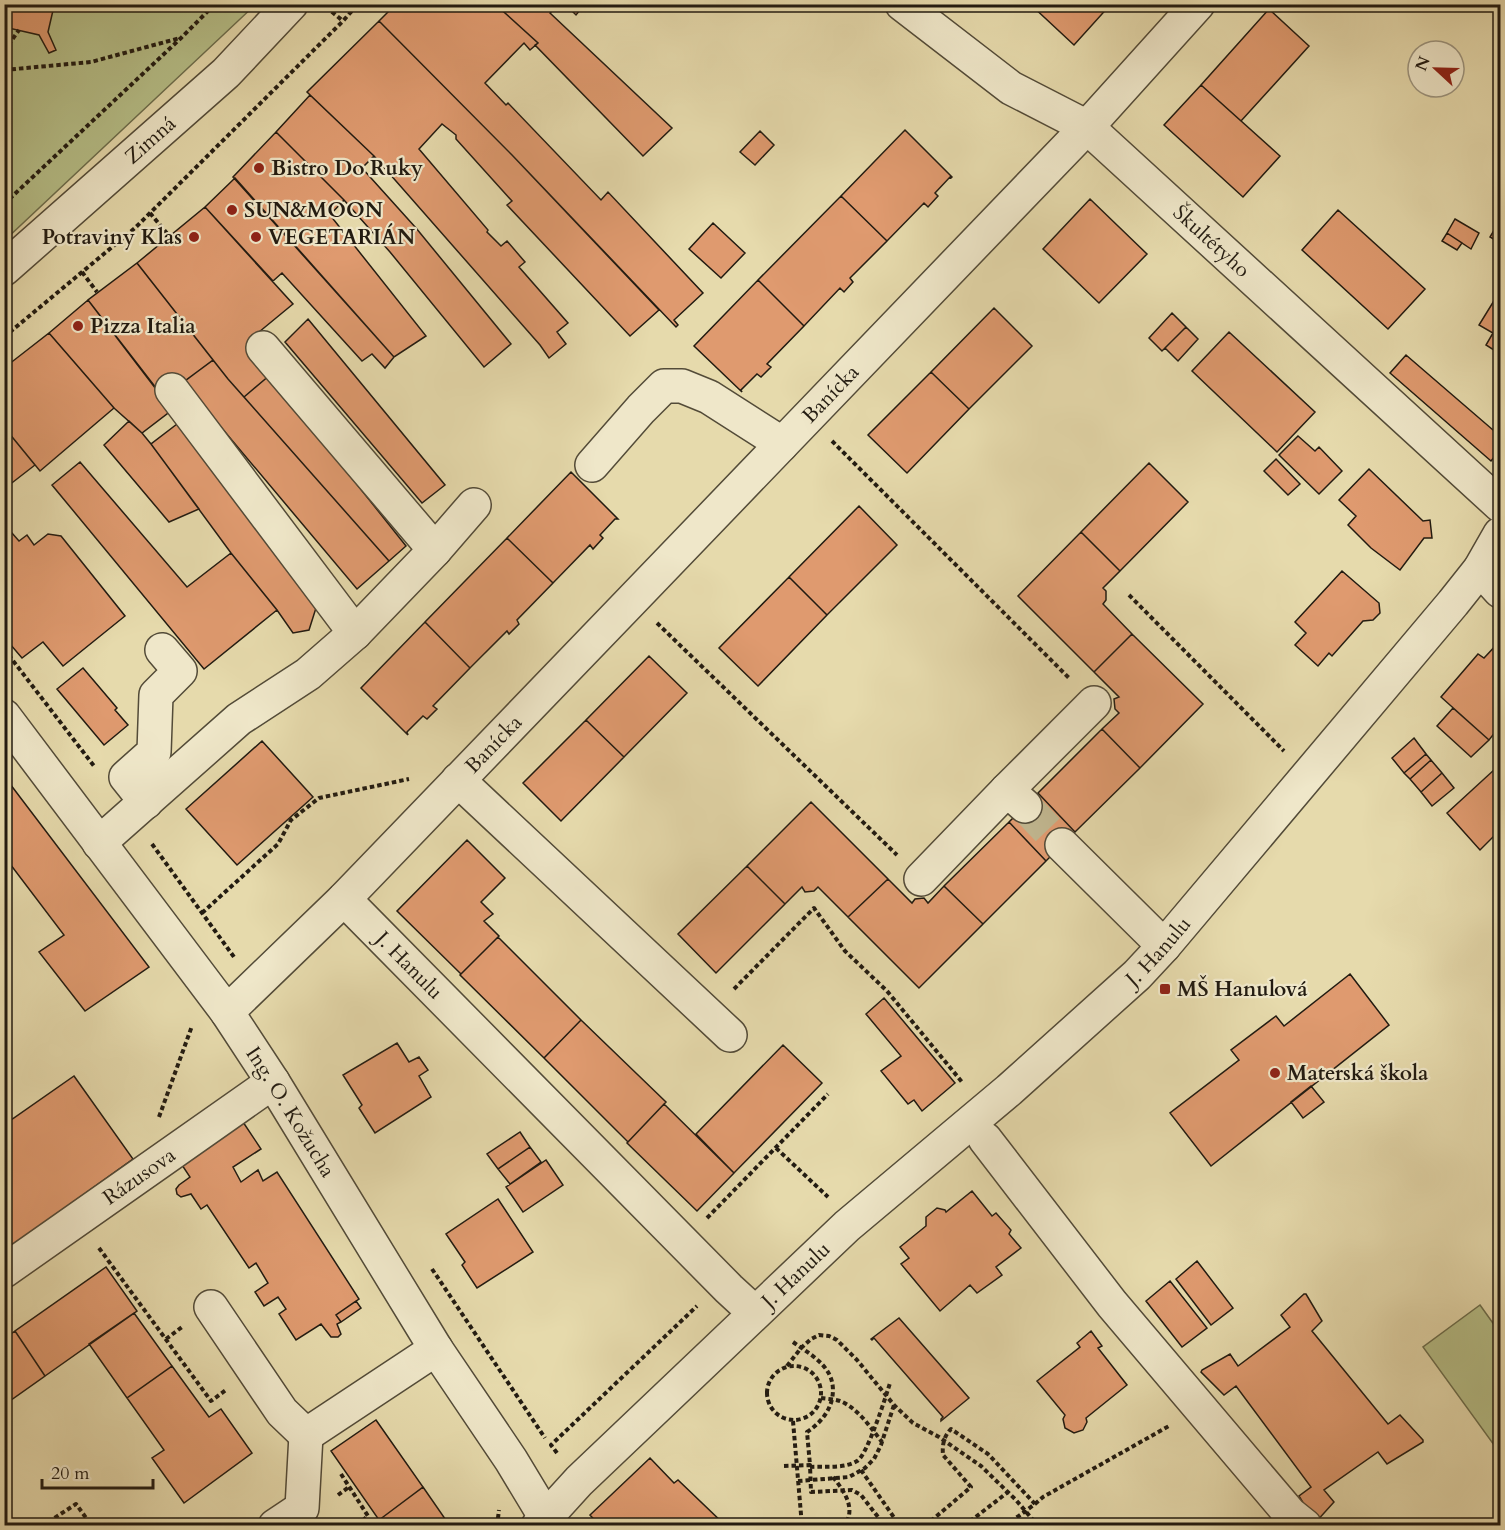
<svg xmlns="http://www.w3.org/2000/svg" width="1505" height="1530" viewBox="0 0 1505 1530" font-family="Cardo,serif">
  <style>
    .green { fill: #b6bf88; stroke: #6c6d4c; stroke-width: 1.5 }
    .building { fill: #df9a6f; stroke: #221b11; stroke-width: 1.5 }
    .lines { fill: none; stroke-linecap: round; stroke-linejoin: round }
    .minor-tunnel { stroke: #bfb48d; stroke-width: 33; stroke-dasharray: 33 16; stroke-linecap: butt }
    .minor-casing { stroke: #534b38; stroke-width: 36 }
    .path { stroke: #221b11; stroke-width: 4; stroke-dasharray: 4.5 3; stroke-linecap: butt }
    .minor { stroke: #efe7c9; stroke-width: 33 }
    .poi-dot { fill: #8f2418; stroke: #efe7c9; stroke-width: 2 }
    .labels { text-anchor: middle; dominant-baseline: central; stroke-width: 4.5; stroke-linejoin: round; paint-order: stroke }
    .street-label { font-size: 21px; fill: #221b11; stroke: #efe7c9 }
    .poi-label { font-size: 21px; font-weight: bold; fill: #221b11; stroke: #efe7c9; text-anchor: start }
  </style>
  <rect width="100%" height="100%" fill="#e6daac"/>
  <filter id="stains"><feTurbulence type="fractalNoise" baseFrequency=".00333" numOctaves="4"/><feColorMatrix values="0 0 0 0 .2 0 0 0 0 .09 0 0 0 0 .02 0 0 0 .5 -.17"/></filter>
  <radialGradient id="worn" r=".72"><stop offset=".6" stop-color="#630" stop-opacity="0"/><stop offset="1" stop-color="#630" stop-opacity=".3"/></radialGradient>
  <path class="green" d="M5 5H255L5 240Z
    M1480 1305 1500 1333V1440L1494 1445 1423 1347Z"/>
  <path class="building" d="M4 4H69L65 10H57L54 6 48 32 56 50 49 53 39 35 4 27Z
    M396 4H495L538 43 530 50 524 43 485 83 506 105 508 103 601 200 608 192 703 293 674 320 678 325 676 327 512 155 379 21Z
    M495 4H559L550 13 672 128 643 156 535 45 538 43Z
    M565 4H585L576 15Z
    M1030 4H1111L1074 45Z
    M1269 9 1309 46 1241 121 1201 85Z
    M379 21 512 155 659 310 630 336 507 205 512 201 456 139V135L442 124 419 149 488 230 487 232 501 246 507 241 525 262 519 267 568 323 557 332 566 344 549 358 540 345 374 156 307 92Z
    M1201 85 1280 156 1243 197 1164 125Z
    M310 95 374 156 362 168 416 228 511 344 484 367 390 252 344 200 276 132Z
    M905 130 952 177 951 178 950 177 935 193 938 196 928 207 924 203 887 241 841 196Z
    M760 131 774 145 755 165 740 152Z
    M276 132 344 200 330 215 426 336 394 357 233 177Z
    M235 178 394 357 385 368 372 354 362 361 282 273 273 281 205 207Z
    M841 196 887 241 850 278 853 282 844 292 840 288 804 326 758 280Z
    M1090 199 1147 254 1099 303 1043 249Z
    M205 207 293 304 259 332 269 343 270 375 244 397 228 379 137 263Z
    M1338 210 1425 289 1388 329 1302 250Z
    M1455 219 1479 233 1471 249 1447 233Z
    M1499 222 1500 223V243L1490 237Z
    M713 223 745 253 721 278 689 249Z
    M1447 233 1462 243 1457 250 1442 241Z
    M137 263 213 360 163 397 88 300Z
    M758 280 804 326 767 364 771 367 761 377 757 374 741 390 742 392 694 346Z
    M1500 291V354L1486 345 1493 333 1479 325Z
    M88 300 172 410 142 433 114 408 49 333Z
    M994 308 1032 346 969 409 931 372Z
    M1172 313 1186 327 1162 351 1149 338Z
    M308 319 445 485 422 503 285 342Z
    M1186 327 1198 339 1178 361 1165 348Z
    M1229 332 1315 412 1277 452 1192 371Z
    M49 333 114 408 40 471 4 427V368Z
    M1406 355 1500 436V450L1491 461 1390 373Z
    M213 360 228 379 389 561 357 589 199 401 185 381Z
    M931 372 969 409 907 473 868 435Z
    M270 375 406 546 389 561 244 397Z
    M129 421 142 433 151 444 199 509 169 522 104 445Z
    M181 421 316 608 309 630 293 633 277 610 231 553 151 444Z
    M4 427 35 465 4 489Z
    M1298 436 1315 451 1319 447 1342 471 1319 494 1279 455Z
    M1276 459 1300 484 1288 495 1264 471Z
    M80 462 187 587 231 553 277 610 204 669 52 485Z
    M1149 463 1188 502 1120 571 1081 532Z
    M1369 469 1423 521 1430 520 1432 538H1424L1400 570 1371 548 1348 525 1356 516 1339 500Z
    M571 472 618 519H615L600 535 603 538 593 549 590 545 553 583 507 538Z
    M859 506 897 545 827 615 789 577Z
    M4 524 19 541 27 535 34 545 48 534 61 536 125 616 63 666 43 642 22 658 4 637Z
    M1081 532 1120 571 1103 588 1106 591V600L1103 604 1132 634 1094 672 1018 596Z
    M507 538 553 583 517 620 519 624 509 634 507 631 470 668 425 622Z
    M1342 571 1379 603 1380 613 1373 620 1363 621 1332 656 1329 653 1318 666 1295 645 1306 633 1295 622Z
    M789 577 827 615 758 686 719 648Z
    M425 622 470 668 433 706 437 709 427 719 423 716 407 732 408 735 361 688Z
    M1132 634 1203 704 1140 768 1102 729 1119 713 1115 709 1114 699 1119 697 1094 672Z
    M1500 641V726L1489 740 1441 697 1478 654 1484 658Z
    M649 656 687 693 624 757 586 720Z
    M83 668 117 708 115 710 128 725 104 745 57 689Z
    M1453 708 1489 740 1471 757 1437 726Z
    M586 720 624 757 561 821 523 783Z
    M1102 729 1140 768 1075 832 1038 793Z
    M1414 738 1426 754 1404 773 1392 758Z
    M262 741 313 797 237 865 186 809Z
    M1426 754 1431 760 1410 779 1404 773Z
    M1431 760 1442 773 1421 792 1410 779Z
    M1495 769 1500 775V830L1480 850 1447 813Z
    M1442 773 1454 788 1432 806 1421 792Z
    M4 776 149 967 85 1011 39 952 64 935 4 856Z
    M1038 793 1075 832 1046 861 1009 822Z
    M811 802 888 879 848 917 818 887 814 891 805 892 802 887 785 904 747 866Z
    M1009 822 1046 861 983 924 944 886Z
    M467 840 505 878 481 902 493 914 484 921 499 936 461 974 397 911Z
    M747 866 785 904 716 973 678 934Z
    M888 879 912 903 915 899 924 898 928 903 944 886 983 924 919 988 848 917Z
    M498 937 581 1020 544 1058 460 975Z
    M1350 974 1389 1025 1211 1166 1170 1113 1239 1060 1231 1050 1276 1016 1284 1026Z
    M884 998 955 1083 922 1111 914 1100 908 1104 881 1071 901 1056 866 1014Z
    M581 1020 666 1102 628 1142 544 1058Z
    M397 1043 409 1062 419 1057 428 1070 419 1076 431 1097 375 1133 359 1108 362 1105 343 1075Z
    M783 1045 822 1083 734 1173 696 1134Z
    M74 1076 133 1159 5 1251 4 1125Z
    M1311 1086 1324 1102 1303 1118 1291 1102Z
    M664 1104 734 1173 697 1211 627 1143Z
    M243 1122 261 1149 233 1167 241 1182 258 1170 263 1181 277 1172 359 1299 336 1315 341 1322 337 1324 341 1334 338 1337H331L321 1324 296 1340 279 1314 286 1309 278 1297 264 1306 255 1292 268 1283 256 1263 249 1268 207 1205 201 1209 191 1194 181 1197 177 1194 176 1189 179 1185 190 1177 180 1162Z
    M520 1132 530 1147 498 1169 487 1154Z
    M530 1147 541 1162 510 1184 498 1169Z
    M546 1160 563 1185 523 1212 506 1187Z
    M972 1191 992 1216 996 1213 1011 1230 1009 1234 1021 1248 996 1267 1002 1275 977 1293 970 1285 940 1311 901 1264 909 1258 900 1247 926 1226V1217L937 1208 945 1210 946 1212Z
    M498 1199 533 1252 477 1288 462 1265 465 1262 446 1234Z
    M1197 1261 1233 1308 1211 1325 1176 1279Z
    M106 1267 137 1311 45 1376 15 1331Z
    M1170 1281 1207 1328 1182 1347 1146 1301Z
    M1304 1294H1306L1322 1321 1312 1331 1388 1424 1400 1415 1423 1440V1442L1387 1464 1378 1452 1324 1490 1334 1502 1315 1523 1299 1496 1311 1487 1236 1386 1224 1395 1201 1372 1202 1370 1230 1354 1238 1366 1290 1327 1281 1315Z
    M356 1301 361 1308 341 1322 336 1315Z
    M134 1313 172 1366 127 1398 89 1344Z
    M899 1318 969 1398 941 1421V1419L943 1417 874 1338 872 1340 871 1339Z
    M15 1331 45 1376 4 1405V1339Z
    M1091 1331 1102 1346 1098 1348 1127 1385 1086 1418 1087 1422 1083 1430 1074 1433 1065 1428 1063 1419 1065 1415 1037 1381 1080 1347 1077 1343Z
    M172 1366 209 1417 221 1409 252 1453 184 1503 152 1458 164 1450 127 1398Z
    M376 1420 423 1487 379 1520 331 1451Z
    M650 1458 674 1483 678 1480 726 1526H600L590 1515Z
    M423 1487 450 1526H370L379 1520Z"/>
  <g class="lines">
    <path class="minor-tunnel" d="M1025 806 1062 845"/>
    <g class="minor-casing">
      <g id="minor">
        <path id="s1" d="M902 4 1011 88 1087 127 1500 505"/>
        <path id="s2" d="M4 269 226 73 291 4"/>
        <path d="M263 348 435 550"/>
        <path d="M172 390 355 633"/>
        <path d="M592 465 641 409 664 386H682L709 397 770 436 781 445"/>
        <path d="M1480 569 1500 591"/>
        <path id="s3" d="M4 716 227 1012 273 1082 436 1349 511 1460 546 1518 553 1526"/>
        <path d="M458 780 730 1035"/>
        <path d="M1007 790 1094 703"/>
        <path d="M146 802 126 777 154 752 156 695 180 671 162 650"/>
        <path d="M99 843 239 719 308 674 355 633 435 550 474 505"/>
        <path d="M1062 845 1164 946"/>
        <path d="M921 879 1007 790 1025 806"/>
        <path id="s4" d="M344 899 729 1289 755 1313"/>
        <path id="s5" d="M227 1012 344 899 633 599 1087 127 1198 4"/>
        <path d="M985 1139 1112 1304 1290 1514 1305 1526"/>
        <path id="s6" d="M4 1271 273 1082"/>
        <path d="M211 1307 282 1412 306 1435 436 1349"/>
        <path d="M275 1526 302 1508 306 1435"/>
        <path id="s7" d="M538 1526 579 1481 847 1226 1009 1090 1137 975 1164 946 1453 603 1480 569 1500 534"/>
      </g>
    </g>
    <path class="path" d="M326 7 343 21
      M4 51 19 30
      M4 70 91 62 180 38
      M4 103 8 201 4 200
      M4 204 181 38 215 4
      M150 213 170 237
      M82 272 97 292
      M4 337 135 228 343 21 358 4
      M832 441 1070 679
      M1129 595 1284 751
      M657 623 897 855
      M4 649 94 766
      M152 844 234 957
      M202 913 278 844 291 820 319 798 409 779
      M734 989 814 908 845 951 887 991 962 1082
      M159 1117 192 1026
      M776 1148 828 1197
      M707 1218 828 1094
      M99 1248 211 1401 226 1390
      M432 1269 545 1438
      M166 1339 182 1327
      M793 1342C814 1357 838 1369 832 1399 829 1413 819 1424 807 1432L810 1465
      M767 1393a27 27 0 1 1 54 0a27 27 0 1 1-54 0Z
      M787 1366 801 1348 811 1339 819 1335 829 1336 837 1340 857 1360 894 1405 913 1423 939 1437 981 1466 1016 1500 1038 1526
      M821 1398C827 1399 834 1399 840 1401 858 1408 871 1428 882 1442
      M793 1421 802 1526
      M557 1453 551 1445 697 1306
      M784 1466 810 1465 811 1492 852 1490 861 1495 885 1526
      M810 1467C825 1466 844 1469 857 1461 867 1456 886 1396 890 1383
      M861 1470 900 1526
      M341 1474 368 1516 356 1526
      M833 1477C844 1491 857 1509 844 1526
      M798 1481 849 1477 865 1468 874 1459 881 1445 894 1405
      M338 1495 349 1487
      M1035 1504 1043 1497 1169 1426
      M802 1520 809 1526
      M42 1526 76 1504 92 1526
      M497 1526 499 1510
      M925 1526 971 1487 943 1455C942 1445 944 1436 951 1429L988 1454 1035 1504 1005 1526
      M964 1526 1008 1492"/>
    <use href="#minor" class="minor"/>
  </g>
  <g class="poi-dot">
    <circle cx="259" cy="168" r="6"/>
    <circle cx="232" cy="210" r="6"/>
    <circle cx="194" cy="237" r="6"/>
    <circle cx="256" cy="237" r="6"/>
    <circle cx="78" cy="326" r="6"/>
    <rect x="1159" y="983" width="12" height="12" rx="3"/>
    <circle cx="1275" cy="1073" r="6"/>
  </g>
  <g class="labels">
    <g class="street-label">
      <text stroke="none"><textPath href="#s2" startOffset="195">Zimná</textPath></text>
      <text stroke="none"><textPath href="#s1" startOffset="392">Škultétyho</textPath></text>
      <text stroke="none"><textPath href="#s5" startOffset="864">Banícka</textPath></text>
      <text stroke="none"><textPath href="#s5" startOffset="378">Banícka</textPath></text>
      <text stroke="none"><textPath href="#s7" startOffset="846">J. Hanulu</textPath></text>
      <text stroke="none"><textPath href="#s4" startOffset="93">J. Hanulu</textPath></text>
      <text stroke="none"><textPath href="#s3" startOffset="489">Ing. O. Kožucha</textPath></text>
      <text stroke="none"><textPath href="#s6" startOffset="165">Rázusova</textPath></text>
      <text stroke="none"><textPath href="#s7" startOffset="360">J. Hanulu</textPath></text>
    </g>
    <g class="poi-label">
      <text x="271" y="168">Bistro Do Ruky</text>
      <text x="244" y="210">SUN&amp;MOON</text>
      <text x="182" y="237" text-anchor="end">Potraviny Klas</text>
      <text x="268" y="237">VEGETARIÁN</text>
      <text x="90" y="326">Pizza Italia</text>
      <text x="1177" y="989">MŠ Hanulová</text>
      <text x="1287" y="1073">Materská škola</text>
    </g>
  </g>
  <rect width="1505" height="1530" fill="none" stroke="#e6daac" stroke-width="24"/>
  <rect x="6" y="6" width="1493" height="1518" fill="none" stroke="#221b11" stroke-width="3"/>
  <rect x="12" y="12" width="1481" height="1506" fill="none" stroke="#221b11" stroke-width="1.5"/>
  <g transform="translate(1436 69) rotate(292)"><circle r="28" fill="#efe7c9" stroke="#9d957f" stroke-width="1.5"/>
  <path d="M0-4.5L10 22L0 15L-10 22Z" fill="#8f2418"/>
  <text y="-9" font-size="16" font-weight="bold" text-anchor="middle" fill="#221b11">N</text>
  </g>
  <path d="M42 1479v9h111v-9" fill="none" stroke="#221b11" stroke-width="3"/>
  <text x="51" y="1479" font-size="18" fill="#221b11" stroke="#efe7c9" stroke-width="4.5" paint-order="stroke">20 m</text>
  <rect width="100%" height="100%" filter="url(#stains)"/>
  <rect width="100%" height="100%" fill="url(#worn)"/>
</svg>
